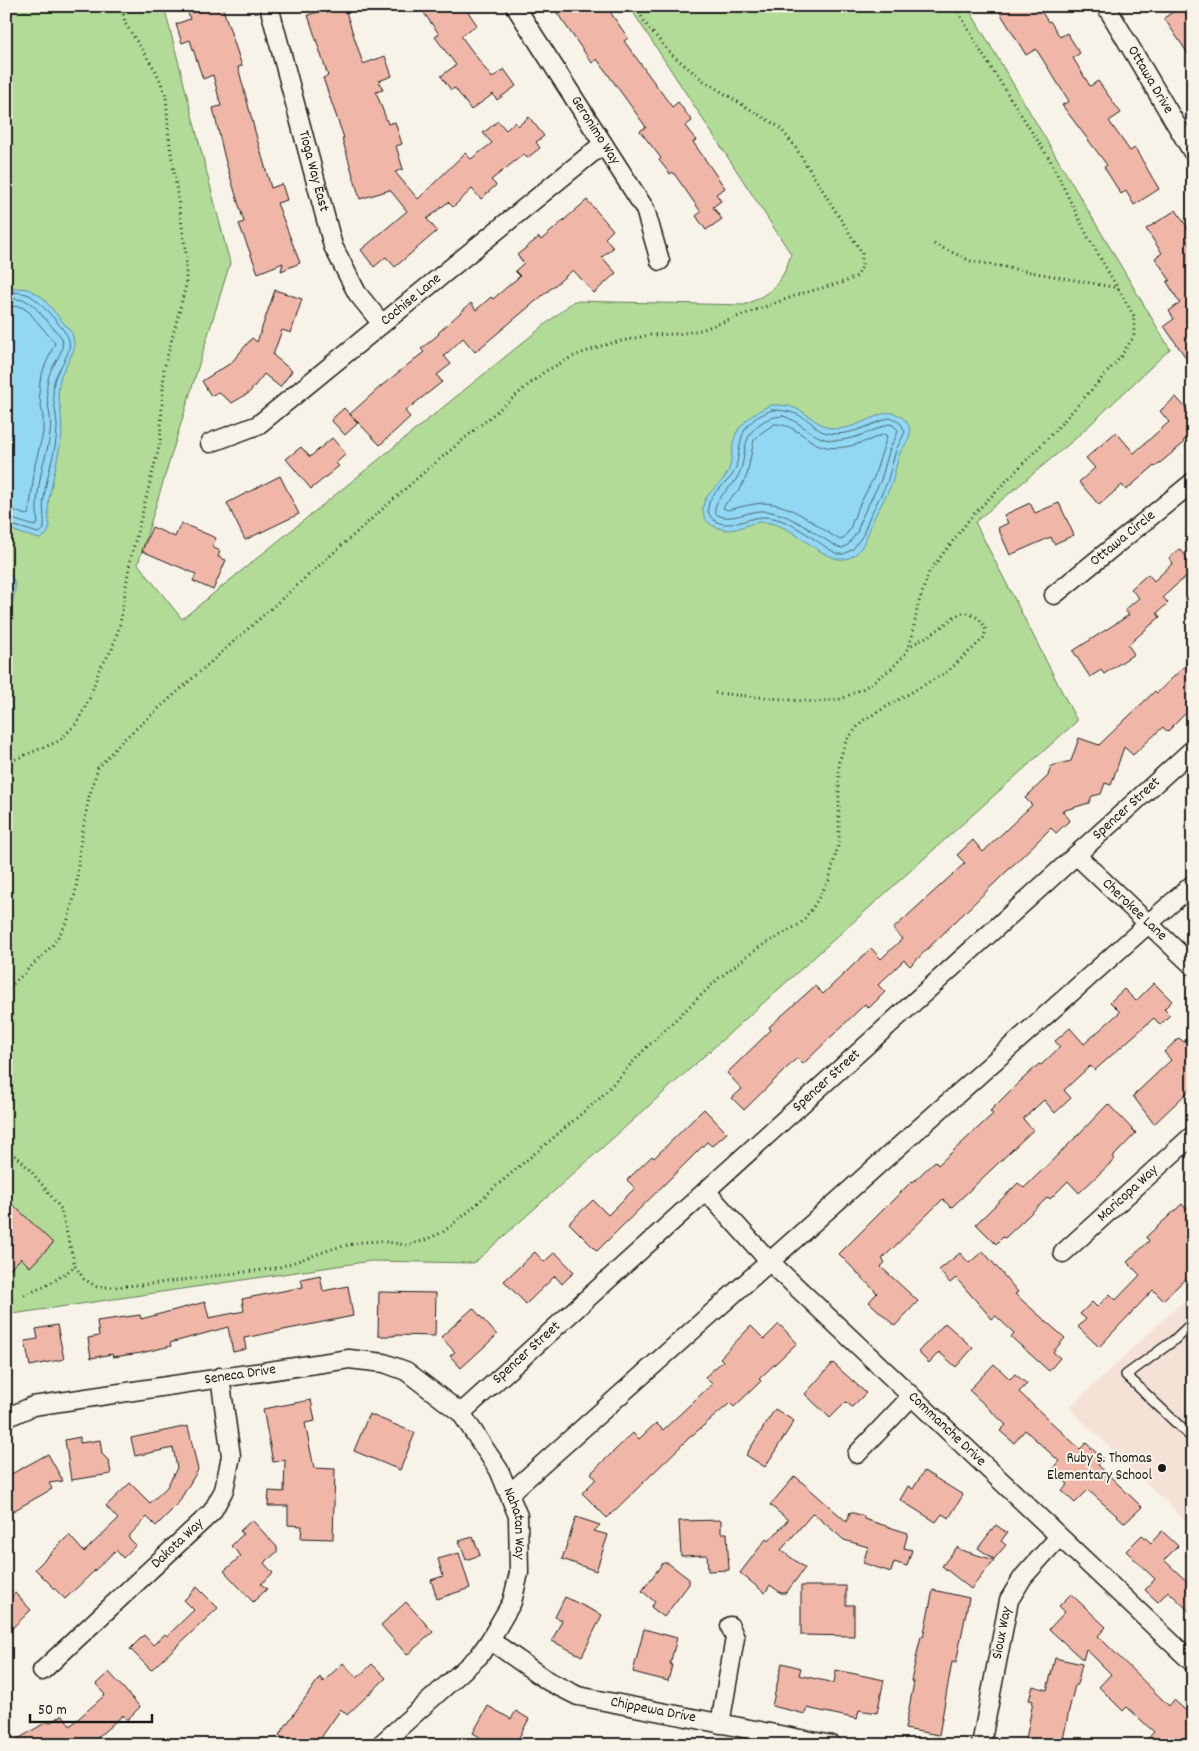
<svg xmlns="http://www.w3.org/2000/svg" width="1199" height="1751" viewBox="0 0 1199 1751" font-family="Dekko,sans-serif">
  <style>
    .built { fill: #f5e1d5 }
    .green { fill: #b2db97; stroke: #677c5a }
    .water { fill: #92d8f4; stroke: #638d9e }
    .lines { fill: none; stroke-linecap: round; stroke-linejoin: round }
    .shore { stroke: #4b6772; stroke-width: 1 }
    .building { fill: #f0b7a8; stroke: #1c1c1c }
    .lane-casing { stroke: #1c1c1c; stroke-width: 12 }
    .street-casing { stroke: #1c1c1c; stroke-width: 21 }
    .path { stroke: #1c1c1c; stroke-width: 3; stroke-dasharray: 1 4; stroke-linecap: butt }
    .lane { stroke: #f7f3e8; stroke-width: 9 }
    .street { stroke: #f7f3e8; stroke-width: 18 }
    .poi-dot { fill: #1c1c1c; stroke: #f7f3e8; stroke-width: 2 }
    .labels { text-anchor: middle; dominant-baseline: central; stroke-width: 4; stroke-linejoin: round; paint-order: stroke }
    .street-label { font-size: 15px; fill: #1c1c1c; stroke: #f7f3e8 }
    .poi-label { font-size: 15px; fill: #1c1c1c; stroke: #f7f3e8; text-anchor: end }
  </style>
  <rect width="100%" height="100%" fill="#f7f3e8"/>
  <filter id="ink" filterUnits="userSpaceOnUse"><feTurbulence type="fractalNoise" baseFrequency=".02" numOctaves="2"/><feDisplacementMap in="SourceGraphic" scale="10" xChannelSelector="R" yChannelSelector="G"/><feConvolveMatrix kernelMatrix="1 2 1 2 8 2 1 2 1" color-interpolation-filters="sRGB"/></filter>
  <g filter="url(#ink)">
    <path class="built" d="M1193 1292V1528L1069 1408Z"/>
    <path class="green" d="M6 6H164L230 263 138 564 182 619 574 301 744 305C772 293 782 284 791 254L629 6H967L1170 349 1075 439 975 522 1077 721 474 1263 371 1261 6 1315Z"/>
    <path class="water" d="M6 287 28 289 42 297 72 333 74 342V350L61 375 59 384 58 393 61 413 62 436 49 498 48 514 50 526 47 534 40 539 22 534 6 527Z
      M771 405C780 405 788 405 797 409 811 415 821 429 837 429 857 428 871 416 887 413 898 411 911 422 910 433 909 441 903 447 900 453 896 463 895 473 892 483 887 496 879 507 873 520 869 531 865 545 856 554 851 558 842 561 835 558 810 550 793 525 764 522 752 521 740 530 727 530 720 529 708 525 705 518 696 500 716 489 725 477 735 463 729 444 738 430 747 418 757 411 771 405Z
      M6 570C22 584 13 601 6 617Z
      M6 684C11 703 18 730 6 747Z"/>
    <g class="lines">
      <path class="shore" d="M6 292C13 292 22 292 29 295 38 299 67 331 69 340 72 355 57 368 54 382 51 398 57 412 57 427 57 451 46 475 44 498 42 509 45 519 44 529L38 533 6 523
        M6 298 25 300 34 306 62 338C65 350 56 360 51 370 49 374 48 380 47 384 45 401 53 417 50 434 49 444 46 454 43 464 39 484 35 504 38 524L34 526 6 517
        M6 306 22 307 29 312 55 343 44 368 40 381 39 394 43 417V433L35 465 29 514 26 515 13 510 6 509
        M772 410C786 410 797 413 809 421 813 424 817 429 821 431 843 440 869 425 889 418L895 419 901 424 905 432 896 450 887 483 869 518 863 535 853 549 844 554H837C814 541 789 516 762 517 750 518 740 524 728 524 718 525 707 518 708 507 710 490 732 483 736 467 743 437 737 424 772 410Z
        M783 416C798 421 805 429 817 436 840 448 868 432 889 424L893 425 898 430 896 437 890 448 881 480 863 515 857 532 848 545 842 548 838 547C815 535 792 513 764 511 748 510 728 524 715 513 713 498 731 489 737 478 749 457 738 440 761 423 768 418 774 417 783 416Z
        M775 424C791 424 800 434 813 442 835 455 863 443 884 434L887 436 874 477 856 512 850 529 843 539 840 540C816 526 792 503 763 503 751 504 739 507 728 510L723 508 726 503 740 489 747 475 754 440 761 433Z"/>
    </g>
    <path class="building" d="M186 6H222L242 66 238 67 256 135 271 188 282 184 287 200 277 203 300 263 281 271 283 263 258 273 239 224 244 222 225 159 213 108 221 106 213 75 203 79 190 40 182 43 176 24 190 19Z
      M326 6H344L363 64 385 56 392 76 379 81 383 90 376 92 388 124 395 122 402 144 396 146 403 169 395 172 418 199 465 153 471 159 492 143 483 133 498 121 506 130 515 122 518 126 529 117 544 136 536 142 540 148 527 158 524 154 491 180 496 185 481 199 472 189 453 207 448 202 427 219 437 231 395 267 386 257 374 267 361 250 407 211 390 190 360 199 342 138H344L323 78 328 76 308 15 327 9Z
      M433 6H464L477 25 461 36 492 78 504 69 516 86 497 100 493 94 471 110 455 88 451 90 441 76 456 65 435 37 439 34 424 13Z
      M567 6H606L628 38 624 41 672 107 678 102 692 121 685 126 696 140 693 142 725 188 716 194 721 201 713 207 722 219 706 230 696 216 701 212 673 172 670 174 659 160 661 158 640 131 646 127 597 59 592 63 557 13Z
      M996 6H1038L1048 22 1050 21 1060 37 1067 33 1080 53 1073 58 1090 86 1098 81 1121 113 1109 121 1130 151 1135 148 1159 189 1134 205 1126 191 1121 194 1104 167 1107 165 1062 105 1069 101 1036 49 1026 55Z
      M1182 6H1193V61L1164 18Z
      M587 200 613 230 605 238 613 248 602 257 616 273 594 293 573 270 475 352 463 338 444 356 451 364 437 375 442 382 405 411 410 417 380 445 350 414 380 387 424 352 421 349 439 334 438 333 471 303 476 310 491 297 493 299 520 276 515 271 524 263 517 255 539 237 541 240Z
      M1176 210 1193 236 1187 241 1193 250V368L1164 326 1174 319 1169 311 1180 303 1167 282 1170 280 1155 258 1162 253 1146 229Z
      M275 290 302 299 291 333 282 330 273 355 292 371 280 387 264 374 249 393 232 403 218 392 211 396 202 381 231 363 252 338 257 342Z
      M1176 397 1193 416V433L1183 441 1184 443 1155 467 1154 466 1126 490 1122 485 1099 505 1079 482 1095 468 1086 458 1116 432 1134 453 1169 422 1160 411Z
      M344 408 358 423 345 435 331 420Z
      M332 438 346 454 336 463 339 466 311 489 286 459 301 447 310 457Z
      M280 476 299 514 245 540 227 503Z
      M1030 503 1035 513 1059 503 1074 535 1054 544 1051 537 1010 555 998 528 1008 523 1004 515Z
      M181 523 216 538 212 547 220 551 218 557 226 560 213 590 193 581 196 574 142 551 152 527 175 537Z
      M1180 549 1193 564V586L1185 577 1163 597 1168 603 1157 613 1160 617 1128 645 1134 654 1104 674 1101 670 1090 677 1073 651 1129 615 1125 610 1139 598 1131 589 1148 574 1154 581 1173 563 1169 558Z
      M1193 658V719L1186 713 1167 732 1163 727 1133 755 1124 747 1111 785 1105 783 1101 794 1092 796 1089 803 1062 811 1070 820 1056 833 1051 828 910 966 904 960 878 985 885 992 869 1008 865 1004 803 1064 797 1058 744 1110 732 1098 742 1089 727 1073 771 1030 769 1027 815 986 823 994 871 948 881 959 902 939 893 929 965 863 957 855 973 840 983 852 1032 805 1025 798 1048 776 1051 766 1071 761 1079 738 1099 745 1155 691 1157 693Z
      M1154 983 1172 1001 1164 1009 1170 1015 1160 1025 1154 1018 1095 1070 1090 1066 1064 1090 1071 1098 1055 1113 1044 1100 1023 1119 1033 1130 951 1208 943 1199 882 1259 885 1262 881 1267 918 1301 895 1326 869 1302 877 1293 839 1254 912 1181 913 1182 935 1161 938 1165 993 1114 990 1111 1012 1089 1039 1064 1041 1065 1060 1047 1055 1041 1070 1028 1084 1044 1120 1012 1110 1002 1124 989 1136 1001Z
      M1193 1033V1087L1154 1124 1133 1096 1171 1060 1164 1052 1179 1038 1184 1042Z
      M1108 1104 1136 1133 1113 1157 1115 1159 1079 1193 1068 1181 1050 1199 1048 1197 1005 1238 1003 1237 996 1244 976 1224 1018 1183 1024 1188 1072 1141Z
      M704 1109 727 1133 712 1146 707 1142 597 1251 569 1223 593 1200 608 1215 635 1188 627 1180 652 1156 654 1158Z
      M6 1198 53 1243 30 1267 21 1258 6 1273Z
      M1193 1202V1272L1163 1300 1153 1290 1099 1347 1078 1327 1086 1319 1080 1314 1092 1302 1097 1307 1110 1294 1116 1300 1140 1275 1127 1262 1149 1241 1146 1237 1182 1204 1186 1209Z
      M983 1251 1018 1292 1015 1294 1065 1338 1053 1352 1060 1358 1049 1371 1011 1337 1014 1333 996 1316 992 1319 956 1278 950 1283 939 1270 960 1253 969 1263Z
      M535 1252 544 1262 555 1252 574 1272 562 1284 555 1276 526 1304 504 1281Z
      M320 1275 323 1291 348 1286 353 1316 244 1338 246 1349 233 1352 228 1327 170 1343 171 1346 141 1353 113 1357 112 1354 91 1358 88 1338 99 1336 97 1321 140 1315 141 1319 205 1302 209 1318 244 1311 242 1299 303 1287 301 1279Z
      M379 1292 436 1293 435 1336 394 1335V1336H378Z
      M473 1308 497 1335 461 1368 450 1356 455 1352 441 1337Z
      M945 1323 973 1348 956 1367 939 1352 929 1363 918 1352Z
      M779 1324 797 1343 759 1379 761 1381 734 1407 730 1403 689 1438 607 1518 582 1493 596 1479 591 1473 633 1433 639 1439 656 1423 663 1430 712 1384 705 1377 723 1361 720 1358 751 1326 764 1339Z
      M57 1325 64 1359 30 1366 25 1341 38 1339 36 1329Z
      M833 1363 866 1393 852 1407 846 1402 830 1418 805 1394Z
      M994 1364 1010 1379 1015 1374 1027 1384 1019 1392 1080 1449 1086 1443 1103 1459 1098 1465 1142 1507 1125 1523 1088 1490 1075 1503 1062 1491 1068 1484 1052 1469 1059 1461 1025 1430 1014 1443 1000 1431 1006 1425 969 1390Z
      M311 1400 315 1421 305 1423 314 1468 335 1469 333 1539 301 1538 302 1526 288 1525V1506H268L269 1491 284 1492 285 1460 273 1462 263 1409Z
      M775 1409 794 1421 765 1467 746 1455Z
      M369 1414 415 1433 400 1470 354 1451Z
      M188 1426 198 1470 177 1505 156 1526 147 1517 128 1537 136 1545 123 1558 116 1550 65 1599 35 1569 69 1535 84 1552 118 1519 106 1506 130 1483 150 1503 167 1487 177 1468 173 1448 135 1456 131 1438Z
      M80 1437V1443L100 1440 102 1454 109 1461 111 1474 71 1480 65 1440Z
      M48 1454 63 1481 49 1483 52 1489 6 1515V1477Z
      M924 1471 963 1495 949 1518 942 1514 936 1522 900 1500 908 1486 913 1489Z
      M795 1476 847 1522 850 1512 864 1516V1519L908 1533 904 1548 912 1550 907 1566 894 1562 891 1572 863 1563 868 1547 844 1540 813 1513 781 1550 805 1568 786 1593H781L770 1585 765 1593 740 1573 766 1539 769 1541 788 1520 770 1505Z
      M576 1517 600 1525 594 1531 608 1535 596 1571 562 1559Z
      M252 1520 277 1547V1552L264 1563 273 1573 261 1584 267 1589 253 1602 224 1571 241 1556 231 1546 243 1534 240 1531Z
      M721 1520V1533H727L729 1570 708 1571 707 1555 681 1556 679 1521Z
      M996 1525 1007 1533 1001 1541 1006 1545 994 1559 978 1548Z
      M1162 1531 1178 1546 1164 1560 1193 1587V1615L1168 1591 1158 1602 1145 1590 1155 1579 1126 1551 1142 1535 1151 1543Z
      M473 1537 480 1555 466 1560 459 1541Z
      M957 1547 961 1550 994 1560 971 1589 942 1566Z
      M459 1553 470 1588 437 1599 431 1580 443 1576 438 1559Z
      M663 1563H668L689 1579V1584L664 1617 651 1607 655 1602 642 1591Z
      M801 1586H846V1605H854V1636L801 1635Z
      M197 1587 218 1608 151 1670 130 1649 144 1635 153 1645 165 1634 167 1636 194 1610 184 1600Z
      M933 1590 969 1598 956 1663 952 1662 939 1735 905 1729 914 1682 911 1681 921 1636 923 1637Z
      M15 1593 31 1610 6 1634V1602Z
      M1071 1594 1106 1627 1098 1636 1169 1706 1174 1700 1193 1717V1733L1181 1745H1142L1154 1732 1127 1707 1123 1711 1099 1687 1111 1674 1086 1649 1083 1660 1049 1629 1065 1612 1059 1606Z
      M565 1597 602 1615 582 1656 552 1641 562 1620 555 1617Z
      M406 1602 433 1632 407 1655 381 1625Z
      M644 1629 677 1638 670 1664 672 1665 668 1681 633 1672Z
      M1055 1658 1082 1664 1077 1685H1075L1069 1710 1062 1745H1025L1033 1701 1029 1700 1033 1686 1047 1690Z
      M343 1663 357 1678 372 1664 386 1678 347 1715 341 1709 316 1745H293L279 1735 320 1677 323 1682Z
      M782 1663 801 1668 799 1675 834 1683 836 1670 884 1680 877 1713 859 1710 857 1719 807 1708 805 1714 772 1706Z
      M109 1672 140 1707 127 1720 123 1715 89 1745H8L48 1721 49 1723 63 1715 70 1726 105 1695 96 1684Z
      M488 1706 511 1719 516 1711 529 1719 515 1745H493L473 1733Z"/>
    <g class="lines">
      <g class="lane-casing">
        <path id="lane" d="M1193 1322 1173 1341 1126 1375 1193 1439"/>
      </g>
      <g class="street-casing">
        <g id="street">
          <path id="s1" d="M269 6 333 246 357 293 382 324"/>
          <path id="s2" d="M515 6 645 209 660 261"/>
          <path id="s3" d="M1106 6 1193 153"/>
          <path id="s4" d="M210 443 258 425 603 144"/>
          <path id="s5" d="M1054 595 1193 482"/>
          <path id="s6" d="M1076 855 1193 966"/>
          <path id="s7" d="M706 1191 769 1261 1193 1663"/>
          <path id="s8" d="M1063 1253 1193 1135"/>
          <path id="s9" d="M461 1413 1193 749"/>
          <path id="s10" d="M6 1418 33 1406 349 1359 384 1363 406 1371 461 1413 499 1470 518 1516 519 1573 512 1602 490 1640 479 1656 380 1745"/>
          <path d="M857 1454 911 1397"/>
          <path d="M509 1494 1193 884"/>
          <path id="s11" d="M490 1640 548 1681 578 1696 832 1745"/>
          <path id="s12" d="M42 1671 212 1512 224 1490 231 1456 220 1377"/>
          <path d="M720 1724 735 1638 730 1626"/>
          <path id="s13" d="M981 1745 1009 1600 1023 1577 1059 1537"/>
        </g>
      </g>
      <path class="path" d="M934 244 971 261 1118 288
        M715 693 815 702 841 699 864 688 891 669 906 653 912 636 918 605 929 572 972 516 1050 436 1119 359 1134 336V316L1088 237 1050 160 983 55 955 6
        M6 763 59 741 76 724 89 700 99 670 112 649 120 624 130 561 160 443 164 369 186 285V253L169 139 166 96 157 73 125 23 122 6
        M6 991 52 946 67 923 76 890 80 846 89 797 98 768 121 742 422 474 544 372 574 356 604 345 649 335 678 334 701 330 800 294 847 281 857 276 862 267V253L794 145 779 127 704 81 671 54 645 23 636 6
        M6 1150 21 1160 40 1182 61 1209 75 1266 84 1279 97 1287H113L150 1284 277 1268 335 1248 362 1242 381 1241 406 1245 423 1241 443 1232 468 1212 495 1187 599 1099 644 1050 719 978 758 948 800 924 812 909 829 880 839 842V762L846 741 862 721 948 671 983 639 986 631C982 619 975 615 964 612L954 617 935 632 908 647
        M24 1295C43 1288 59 1279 75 1266"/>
      <use href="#lane" class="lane"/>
      <use href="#street" class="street"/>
    </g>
  </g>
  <circle class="poi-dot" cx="1162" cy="1468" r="5"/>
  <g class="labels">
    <g class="street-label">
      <text stroke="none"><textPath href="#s3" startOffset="86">Ottawa Drive</textPath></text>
      <text stroke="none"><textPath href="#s2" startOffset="148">Geronimo Way</textPath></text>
      <text stroke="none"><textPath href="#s1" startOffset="171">Tioga Way East</textPath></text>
      <text stroke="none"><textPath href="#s4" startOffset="249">Cochise Lane</textPath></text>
      <text stroke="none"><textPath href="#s5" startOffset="89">Ottawa Circle</textPath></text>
      <text stroke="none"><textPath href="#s9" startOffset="899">Spencer Street</textPath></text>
      <text stroke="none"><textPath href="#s6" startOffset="80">Cherokee Lane</textPath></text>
      <text stroke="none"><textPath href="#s9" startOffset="494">Spencer Street</textPath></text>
      <text stroke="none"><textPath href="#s8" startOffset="88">Maricopa Way</textPath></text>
      <text stroke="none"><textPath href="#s9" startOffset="89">Spencer Street</textPath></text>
      <text stroke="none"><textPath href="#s10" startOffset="239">Seneca Drive</textPath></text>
      <text stroke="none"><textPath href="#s7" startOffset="339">Commanche Drive</textPath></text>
      <text stroke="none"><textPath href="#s10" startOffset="602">Nahatan Way</textPath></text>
      <text stroke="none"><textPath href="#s12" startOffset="186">Dakota Way</textPath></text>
      <text stroke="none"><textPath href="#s13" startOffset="114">Sioux Way</textPath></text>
      <text stroke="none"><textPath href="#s11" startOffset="181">Chippewa Drive</textPath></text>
    </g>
    <g class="poi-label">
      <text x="1152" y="1459">Ruby S. Thomas<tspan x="1152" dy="17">Elementary School</tspan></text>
    </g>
  </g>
  <rect width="1199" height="1751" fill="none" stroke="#f7f3e8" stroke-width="25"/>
  <rect x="12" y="12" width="1174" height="1726" fill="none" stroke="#1c1c1c" stroke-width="2" filter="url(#ink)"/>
  <path d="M30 1714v8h122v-8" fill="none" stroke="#1c1c1c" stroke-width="2.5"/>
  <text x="38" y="1714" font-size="15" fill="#1c1c1c" stroke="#f7f3e8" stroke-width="4" paint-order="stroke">50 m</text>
</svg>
